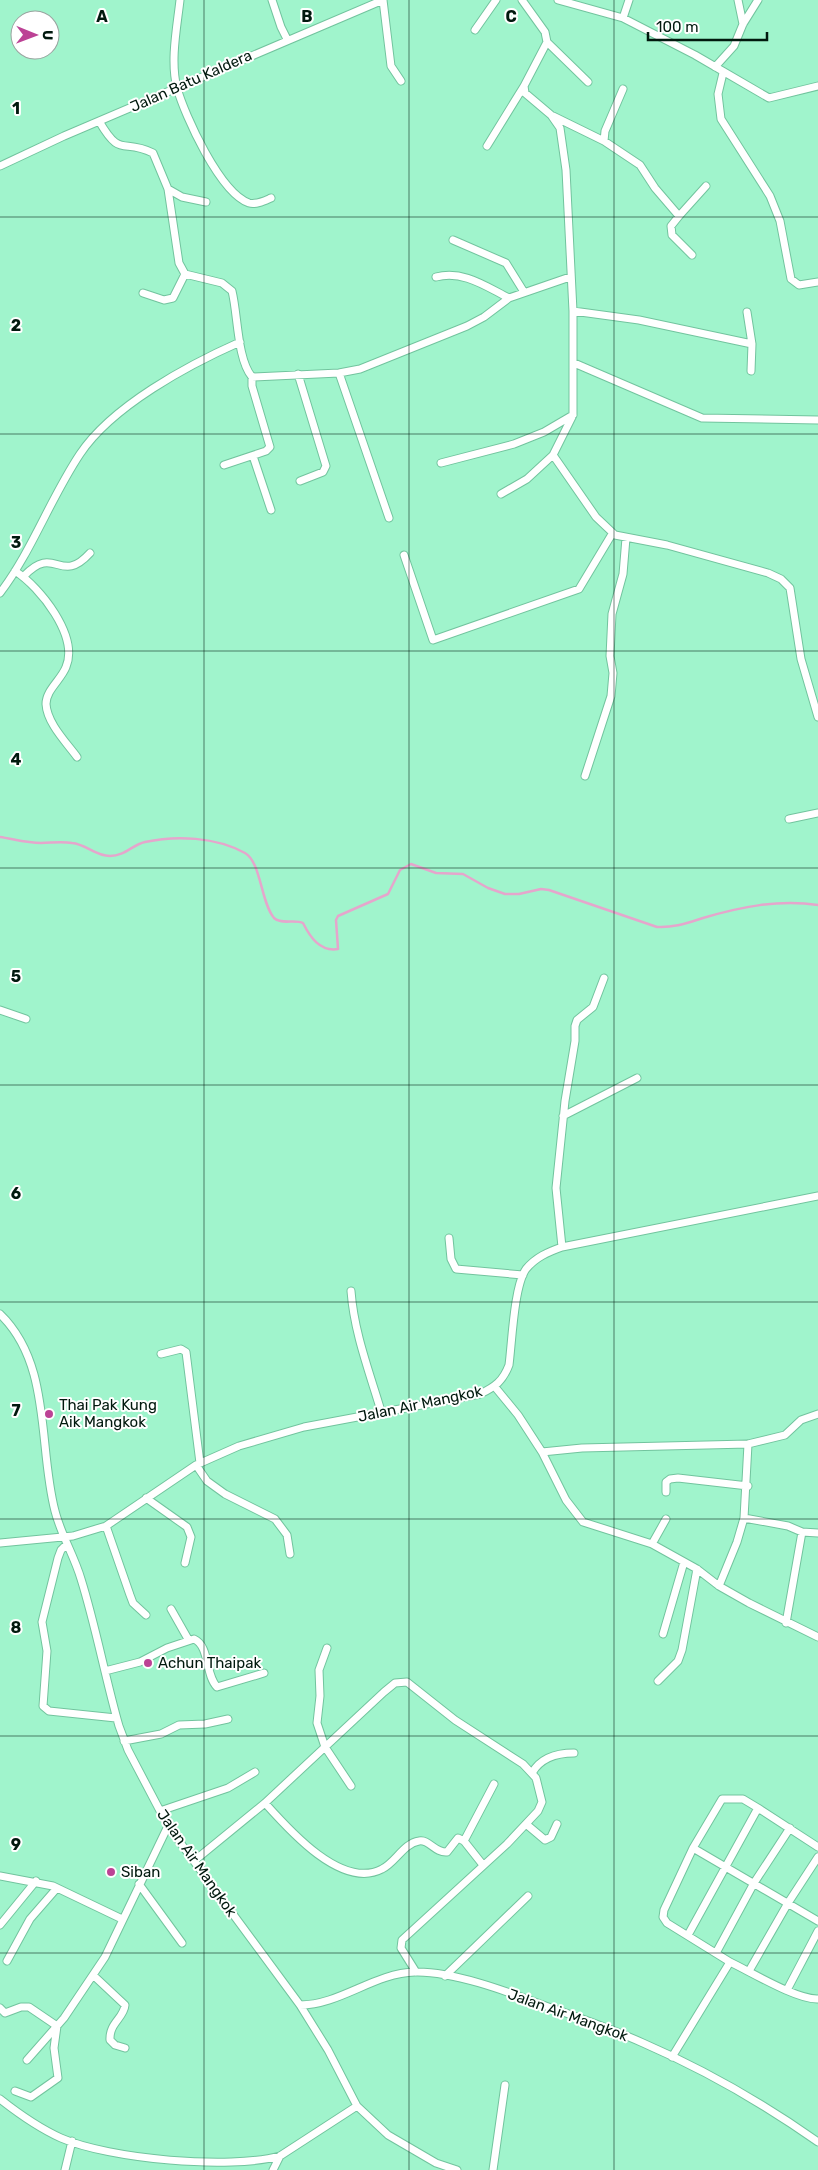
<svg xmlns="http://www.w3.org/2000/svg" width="818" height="2170" viewBox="0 0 818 2170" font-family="Rubik,sans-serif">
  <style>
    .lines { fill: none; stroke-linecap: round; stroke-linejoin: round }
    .stream { stroke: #e5a6cc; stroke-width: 2.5 }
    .street-casing { stroke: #72c49e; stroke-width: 9 }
    .street { stroke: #fff; stroke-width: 7 }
    .grid { fill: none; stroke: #01190e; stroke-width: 1; stroke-opacity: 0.55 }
    .poi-dot { fill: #bc4295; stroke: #fff; stroke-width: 2 }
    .labels { text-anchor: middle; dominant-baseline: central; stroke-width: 4; stroke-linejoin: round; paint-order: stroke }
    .street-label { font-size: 15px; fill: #01190e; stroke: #fff }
    .poi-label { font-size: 15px; fill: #01190e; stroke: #fff; text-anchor: start }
    .grid-label { font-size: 16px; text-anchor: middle; font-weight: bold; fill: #01190e; stroke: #fff; stroke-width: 4; stroke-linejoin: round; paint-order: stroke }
  </style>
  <rect width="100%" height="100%" fill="#a0f4cc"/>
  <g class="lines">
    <path class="stream" d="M0 837C13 839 28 843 41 843 51 843 61 841 72 843 86 844 95 856 110 856 125 856 132 845 145 842 176 835 216 837 245 853 261 862 261 903 274 918 281 925 295 919 303 923 310 937 320 952 338 949L336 920 338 916 388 894 400 870 411 864 436 873 463 874 488 888 505 894H519L541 889 549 890 657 927C674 928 687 923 703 918 740 907 779 899 818 905"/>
    <g class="street-casing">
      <path id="street" d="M180 0C177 27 170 61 177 88 185 116 220 193 249 203 256 205 264 201 271 198
        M272 0 281 27 287 39
        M383 0 391 66 401 81
        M522 0 545 32 547 42 524 86 525 93 551 115 560 128 566 170 573 311V415L553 455 596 517 615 535 667 545 768 573 781 579 790 588 801 659 818 717
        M558 0 623 18 695 55 769 98 818 86
        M738 0 743 24
        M623 18 629 0
        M475 30 496 0
        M547 42 588 82
        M715 67 734 46 743 24 758 0
        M723 73 718 94 721 119 770 196 780 221 791 279 799 285 818 282
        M553 116 604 141 640 165 655 188 679 216 706 186
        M99 121C121 159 122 138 153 153L168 189 179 263 185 274 222 283 232 291C238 315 237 359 252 377L339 373 360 369 467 326 484 317 509 298 570 277
        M604 141 605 131 623 89
        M487 146 524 86
        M0 166 64 136 383 0
        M168 189 182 197 206 202
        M679 216 671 226 672 235 692 255
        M453 240 506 263 524 292
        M436 277C463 270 485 286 509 298
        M143 293 164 300 173 298 185 274
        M573 311 639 320 752 344
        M747 312 752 344 751 371
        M574 363 702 418 818 420
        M339 373 389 518
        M298 374 326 466 323 472 300 481
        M253 456 271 510
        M441 463 514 444 544 432 573 415
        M224 465 266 451 270 447 252 386V377
        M501 494 527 479 553 455
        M404 555 433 640 579 589 612 534
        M15 571C40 587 79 636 66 667 61 680 46 690 46 704 47 723 66 742 77 757
        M24 576C55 543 60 586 90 553
        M0 593C32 551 50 499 80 454 112 406 188 365 240 342
        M585 776 611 696 613 673 610 656 612 614 623 574 626 538
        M789 819 818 813
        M0 1010 26 1019
        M563 1116 637 1078
        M449 1238 451 1259 456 1269 523 1275
        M562 1247 556 1188 565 1101 575 1041V1026L577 1020 593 1007 604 978
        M351 1291C354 1332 369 1371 381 1411
        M0 1314C52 1364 38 1447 55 1511 61 1535 74 1555 81 1579 96 1627 105 1677 119 1726L128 1750 168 1826 300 2005C340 2005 374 1973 415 1972 452 1971 506 1991 540 2004 574 2016 610 2028 643 2043 703 2069 764 2104 818 2142
        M161 1354 181 1349 186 1352 200 1463
        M495 1387 518 1415 542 1452 566 1500 583 1522 652 1544 697 1569 719 1586 749 1603 818 1637
        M542 1452 582 1448 748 1444 785 1435 801 1420 818 1414
        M196 1465 207 1481 225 1494 275 1519 287 1535 290 1554
        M666 1492V1482L670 1479 678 1478 748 1486
        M146 1498 187 1527 191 1537 185 1563
        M744 1518 788 1526 802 1532 818 1533
        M106 1526 130 1595 133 1603 146 1615
        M0 1543 73 1536 106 1526 196 1465 239 1446 304 1427 480 1394C495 1387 503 1381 509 1365 512 1342 514 1286 526 1269 536 1257 548 1252 562 1247L818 1196
        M67 1544 61 1550 58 1558 42 1622 47 1651 43 1706 49 1711 116 1718
        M652 1544 666 1519
        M719 1586 737 1542 744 1518 748 1444
        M171 1609 188 1639
        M786 1623 802 1532
        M663 1634 684 1562
        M327 1648 319 1670 320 1696 317 1723 325 1747 351 1786
        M105 1671 140 1662 167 1648 194 1639C210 1646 205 1675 217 1687L264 1673
        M658 1681 678 1661 682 1650 697 1569
        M124 1741 161 1734 179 1725 205 1724 228 1719
        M532 1773C541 1757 557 1753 574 1753
        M265 1803C289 1830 342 1890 382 1869 395 1863 404 1843 419 1841 429 1839 435 1853 447 1852L458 1838 464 1841 483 1865
        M160 1811 228 1788 255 1772
        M526 1824 545 1840 551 1837 557 1824
        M464 1841 494 1784
        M693 1848 722 1799H743L758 1808
        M194 1861 265 1803 384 1692 395 1683 407 1682 455 1720 523 1764 536 1778 542 1802 538 1811 507 1844 402 1940 401 1948 416 1972
        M0 1876 53 1886 122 1919
        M139 1884 182 1943
        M0 1925 36 1881
        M688 1935 758 1808 818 1847
        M716 1953 754 1883 790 1828
        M7 1961 30 1919 57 1888
        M730 1962 667 1923 663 1917 664 1910 693 1848 818 1921
        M749 1971 788 1903 818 1857
        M93 1975 125 2005C124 2018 109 2023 110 2040L115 2045 125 2048
        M445 1976 528 1896
        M787 1990 818 1931
        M300 2005 328 2050 357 2106 388 2135 436 2163 457 2170
        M0 2008 5 2013 21 2007H29L57 2026 54 2048 58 2078 31 2097 15 2091
        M672 2057 730 1962C751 1972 797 2000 818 1999
        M27 2060 64 2018 105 1957 168 1826
        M0 2099C19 2114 39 2128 61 2138 109 2159 230 2170 280 2156L357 2106
        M65 2170 72 2141
        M273 2170 280 2156
        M493 2170 505 2085"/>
    </g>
    <use href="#street" class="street"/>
  </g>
  <path class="grid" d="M204 0V2170M409 0V2170M614 0V2170M0 217H818M0 434H818M0 651H818M0 868H818M0 1085H818M0 1302H818M0 1519H818M0 1736H818M0 1953H818"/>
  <g class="poi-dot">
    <circle cx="49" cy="1414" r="5"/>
    <circle cx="148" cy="1663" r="5"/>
    <circle cx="111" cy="1872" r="5"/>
  </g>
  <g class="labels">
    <g class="street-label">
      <text transform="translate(191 81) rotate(-24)">Jalan Batu Kaldera</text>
      <text transform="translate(420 1404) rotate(-12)">Jalan Air Mangkok</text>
      <text transform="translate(197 1863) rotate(55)">Jalan Air Mangkok</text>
      <text transform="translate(568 2015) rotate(20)">Jalan Air Mangkok</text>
    </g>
    <g class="poi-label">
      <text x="59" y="1405">Thai Pak Kung<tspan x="59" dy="17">Aik Mangkok</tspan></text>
      <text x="158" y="1663">Achun Thaipak</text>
      <text x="121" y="1872">Siban</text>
    </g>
  </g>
  <g class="grid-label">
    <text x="102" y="22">A</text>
    <text x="307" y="22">B</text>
    <text x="511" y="22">C</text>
    <text x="16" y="114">1</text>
    <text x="16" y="331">2</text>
    <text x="16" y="548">3</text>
    <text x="16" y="765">4</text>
    <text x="16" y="982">5</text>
    <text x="16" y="1199">6</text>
    <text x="16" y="1416">7</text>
    <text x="16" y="1633">8</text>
    <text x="16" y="1850">9</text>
  </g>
  <g transform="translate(35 35) rotate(91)"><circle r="24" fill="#ffffff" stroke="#99a39f"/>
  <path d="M0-4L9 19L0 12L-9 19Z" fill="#bc4295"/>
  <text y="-8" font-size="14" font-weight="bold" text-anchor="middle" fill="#01190e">U</text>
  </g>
  <path d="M648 32v8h119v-8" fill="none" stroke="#01190e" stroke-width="2.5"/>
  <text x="656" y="32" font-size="15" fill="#01190e" stroke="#ffffff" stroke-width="4" paint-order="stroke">100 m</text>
</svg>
